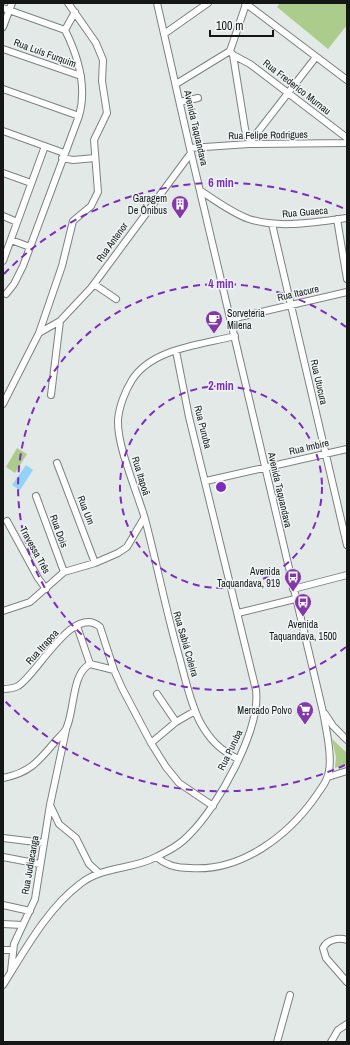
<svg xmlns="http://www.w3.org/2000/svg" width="350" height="1045" viewBox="0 0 350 1045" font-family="'Archivo Narrow',sans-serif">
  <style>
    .green { fill: #accc8c }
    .water { fill: #91d3f9 }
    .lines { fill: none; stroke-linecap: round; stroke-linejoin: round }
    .minor-casing { stroke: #7c8281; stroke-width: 8 }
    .minor { stroke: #fff; stroke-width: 6 }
    .ring { fill: none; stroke: #7b2cbf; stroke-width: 2; stroke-dasharray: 7 5 }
    .labels { text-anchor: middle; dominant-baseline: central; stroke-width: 3; stroke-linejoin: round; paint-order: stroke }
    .street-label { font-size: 10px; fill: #151717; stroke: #eff6f5 }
    .poi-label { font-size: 10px; fill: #151717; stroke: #eff6f5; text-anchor: end }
    .centre { fill: #7b2cbf; stroke: #eff6f5; stroke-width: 2 }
    .ring-label { font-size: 12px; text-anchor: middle; font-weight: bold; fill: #7b2cbf; stroke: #eff6f5; stroke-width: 3; stroke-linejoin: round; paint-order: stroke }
  </style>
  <rect width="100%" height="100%" fill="#e2e9e7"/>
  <path class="green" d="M280 3H347V25L328 49 277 7Z
    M17 448 27 454 15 473 6 467Z
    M332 739 347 753V764L335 768 336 757Z"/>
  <path class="water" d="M26 465 33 470 20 490 12 485Z"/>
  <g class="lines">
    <g class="minor-casing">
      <path id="minor" d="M245 3 347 80
        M246 4 230 51 233 55 245 129 248 138 251 140
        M3 8 65 30C78 56 87 88 79 116L23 266 14 284 6 294
        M3 27 12 3
        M65 30 75 12
        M164 34 208 3
        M3 49 81 76
        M233 55 250 64 347 138
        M176 84 230 51
        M3 89 79 116
        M180 102 198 98
        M3 131 64 153
        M250 142 316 57
        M190 148 249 144 347 143
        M62 158 73 160 95 158
        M3 173 31 183
        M201 191C216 201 232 213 249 219 280 229 315 222 347 218
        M3 216 17 222
        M337 219 347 279
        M272 224 347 545
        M11 240 30 247
        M3 261 45 146
        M94 284 116 299
        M231 319 347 292
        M39 333 60 321 91 288 191 153
        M235 336C201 345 152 348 132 380 125 391 119 407 118 420 117 447 137 491 145 519 157 564 166 611 179 656 185 678 190 702 200 722 210 740 220 750 238 759
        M51 395 60 321
        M3 404 39 333 62 266 73 221 91 206 98 192 94 140 107 113 102 81 103 60 96 43 68 3
        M57 463 95 563
        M206 481 347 449
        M36 496 64 572
        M7 521 38 578 46 589
        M293 589 347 575
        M3 611 30 602 64 572 95 563 118 553 127 547 144 518
        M238 613 295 599
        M77 626 90 664
        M3 689C8 689 14 688 18 686 37 675 73 603 100 627L114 670 122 688 151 743 166 767 179 783 213 806
        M157 694 176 722
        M325 714 333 726 347 740
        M66 730 50 805 59 824 76 838 89 864 99 873
        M151 743 176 722 195 711
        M328 777 347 771
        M3 778C29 773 38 762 54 743 58 738 63 734 66 729 75 711 71 674 90 664L114 670
        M3 838 44 843
        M3 857 40 864
        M157 857C166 866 177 868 190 868 241 872 288 836 316 796 320 790 325 784 327 778 334 762 326 729 323 712L191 153 157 3
        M3 905 30 911
        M3 924 22 925
        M347 940C338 937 327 940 323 948L326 958 347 982
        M3 950H13
        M11 971 14 944 35 899 50 805
        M3 985C25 950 47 909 80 884 102 866 132 870 156 857 168 851 180 845 189 835 217 808 261 730 256 690L189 417 176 351
        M277 1042 290 995
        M331 1042 338 1030 347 1024"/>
    </g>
    <use href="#minor" class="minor"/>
  </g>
  <g class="ring">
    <circle cx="221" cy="487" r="101"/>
    <path d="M346 647A203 203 0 1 1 346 327"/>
    <path d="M345 765A304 304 0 0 1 4 700M4 274A304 304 0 0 1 345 209"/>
  </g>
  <defs>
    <g id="building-pin" transform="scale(0.9)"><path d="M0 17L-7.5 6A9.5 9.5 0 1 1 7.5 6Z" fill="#8337a8" stroke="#eff6f5"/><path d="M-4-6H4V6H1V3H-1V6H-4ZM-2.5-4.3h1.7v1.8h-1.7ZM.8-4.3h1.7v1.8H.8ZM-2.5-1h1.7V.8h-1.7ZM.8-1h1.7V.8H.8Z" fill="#fff"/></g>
    <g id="cafe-pin" transform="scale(0.9)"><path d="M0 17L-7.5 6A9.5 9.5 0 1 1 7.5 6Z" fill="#8337a8" stroke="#eff6f5"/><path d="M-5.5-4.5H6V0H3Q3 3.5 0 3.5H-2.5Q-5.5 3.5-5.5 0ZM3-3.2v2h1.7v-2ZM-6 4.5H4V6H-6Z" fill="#fff"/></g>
    <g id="bus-pin" transform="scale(0.9)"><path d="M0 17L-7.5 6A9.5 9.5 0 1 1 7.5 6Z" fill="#8337a8" stroke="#eff6f5"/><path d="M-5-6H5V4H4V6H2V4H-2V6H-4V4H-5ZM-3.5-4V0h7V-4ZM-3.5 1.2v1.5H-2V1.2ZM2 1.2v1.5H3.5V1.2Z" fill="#fff"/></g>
    <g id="supermarket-pin" transform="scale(0.9)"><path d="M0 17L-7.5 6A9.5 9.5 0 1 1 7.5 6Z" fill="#8337a8" stroke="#eff6f5"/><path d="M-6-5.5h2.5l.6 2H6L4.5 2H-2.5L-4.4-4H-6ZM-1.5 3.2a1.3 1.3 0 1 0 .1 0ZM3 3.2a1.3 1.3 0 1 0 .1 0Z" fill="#fff"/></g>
  </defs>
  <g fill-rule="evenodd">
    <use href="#building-pin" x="180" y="204"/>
    <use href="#cafe-pin" x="214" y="319"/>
    <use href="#bus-pin" x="293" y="577"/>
    <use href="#bus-pin" x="303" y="602"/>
    <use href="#supermarket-pin" x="305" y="710"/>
  </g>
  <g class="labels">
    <g class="street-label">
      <text transform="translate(45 53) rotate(20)">Rua Luís Furquim</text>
      <text transform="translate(297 87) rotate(38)">Rua Frederico Murnau</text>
      <text transform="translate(196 128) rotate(77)">Avenida Taquandava</text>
      <text transform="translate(268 135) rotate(-1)">Rua Felipe Rodrigues</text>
      <text transform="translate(305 212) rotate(-5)">Rua Guaeca</text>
      <text transform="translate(112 242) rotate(-54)">Rua Antenor</text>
      <text transform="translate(298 293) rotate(-13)">Rua Itacure</text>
      <text transform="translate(319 382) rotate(77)">Rua Utucura</text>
      <text transform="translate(203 427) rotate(76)">Rua Puruba</text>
      <text transform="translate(309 447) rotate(-13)">Rua Imbire</text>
      <text transform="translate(141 476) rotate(73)">Rua Itapoã</text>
      <text transform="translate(280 490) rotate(77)">Avenida Taquandava</text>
      <text transform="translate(86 510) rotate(69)">Rua Um</text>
      <text transform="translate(59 531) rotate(70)">Rua Dois</text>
      <text transform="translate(35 550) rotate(61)">Travessa Três</text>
      <text transform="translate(186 644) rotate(74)">Rua Sabiá Coleira</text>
      <text transform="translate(42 647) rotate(-48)">Rua Itrapoa</text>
      <text transform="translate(230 750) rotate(-64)">Rua Puruba</text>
      <text transform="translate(30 865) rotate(-80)">Rua Judiacanga</text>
    </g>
    <g class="poi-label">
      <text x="167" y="198">Garagem<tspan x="167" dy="12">De Ônibus</tspan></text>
      <text x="227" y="313" text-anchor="start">Sorveteria<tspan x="227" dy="12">Milena</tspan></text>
      <text x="280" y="571">Avenida<tspan x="280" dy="12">Taquandava, 919</tspan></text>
      <text x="303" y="624" text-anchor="middle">Avenida<tspan x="303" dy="12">Taquandava, 1500</tspan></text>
      <text x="292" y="710">Mercado Polvo</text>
    </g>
  </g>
  <circle cx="221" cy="487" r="6" class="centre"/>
  <g class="ring-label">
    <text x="221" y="187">6 min</text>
    <text x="221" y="288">4 min</text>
    <text x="221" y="390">2 min</text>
  </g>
  <rect width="350" height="1045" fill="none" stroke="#151717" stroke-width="8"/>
  <path d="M210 30v6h63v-6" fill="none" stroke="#151717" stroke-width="2"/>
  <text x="216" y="30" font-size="12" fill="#151717" stroke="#eff6f5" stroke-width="3" paint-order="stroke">100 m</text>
</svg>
